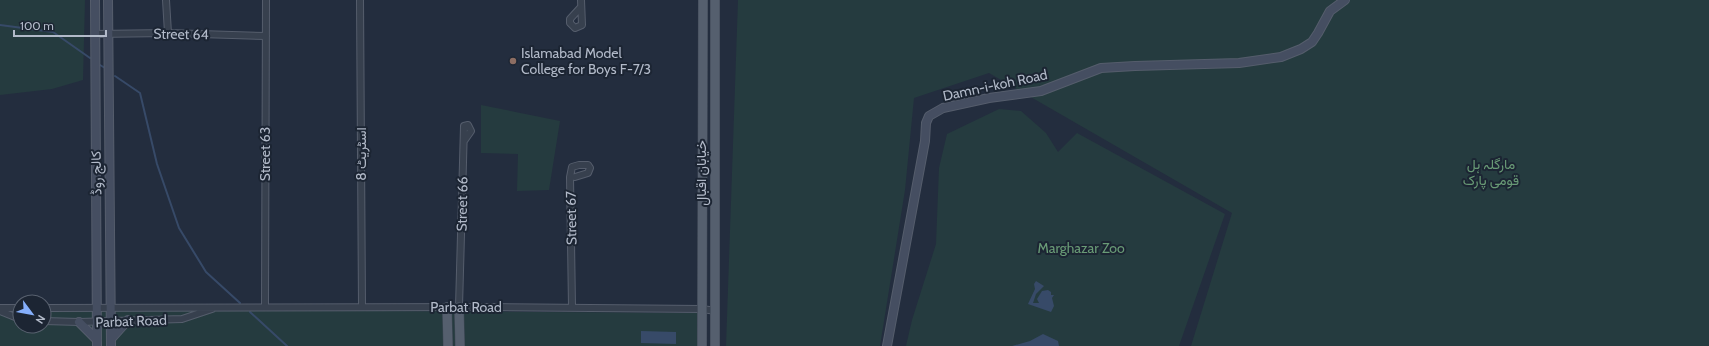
<svg xmlns="http://www.w3.org/2000/svg" width="1709" height="346" viewBox="0 0 1709 346" font-family="Cabin,Vazirmatn,sans-serif">
  <style>
    .green { fill: #253b3f }
    .water { fill: #374a68 }
    .lines { fill: none; stroke-linecap: round; stroke-linejoin: round }
    .stream { stroke: #374a68; stroke-width: 2 }
    .street-casing { stroke: #555d6c; stroke-width: 8 }
    .secondary-casing { stroke: #555d6c; stroke-width: 10 }
    .primary-casing { stroke: #404957; stroke-width: 10 }
    .street { stroke: #37404e; stroke-width: 6 }
    .secondary { stroke: #454e61; stroke-width: 8 }
    .primary { stroke: #555f6e; stroke-width: 9 }
    .education-dot { fill: #8d6e63; stroke: #1c2533; stroke-width: 1.5 }
    .labels { text-anchor: middle; dominant-baseline: central; stroke-width: 4; stroke-linejoin: round; paint-order: stroke }
    .street-label { font-size: 14px; fill: #b2bac9; stroke: #1c2533 }
    .poi-label { font-size: 14px; fill: #b2bac9; stroke: #1c2533; text-anchor: start }
    .park-label { font-size: 14px; fill: #699b76; stroke: #1c2533 }
  </style>
  <rect width="100%" height="100%" fill="#232d3e"/>
  <path class="green" d="M0 0H85L83 80 52 89 0 95Z
    M738 0H1709V346H1191L1232 213 989 73 914 98 905 190 880 346H726Z
    M481 105 560 121 549 190 517 191 518 154 481 153Z
    M999 109 1021 111 1046 133 1058 152 1077 133 1225 214 1179 346H906L912 320 936 244 939 168 947 134Z
    M0 309H20V326H44V309L697 313V346H0Z"/>
  <path class="water" d="M1036 281 1044 286 1036 294 1033 303H1039L1037 299 1042 291 1048 290 1051 292V295H1054L1052 298 1054 306 1051 312 1028 304 1035 289 1034 284Z
    M641 331 676 332V344L641 343Z
    M1043 334 1058 341 1059 346H1012L1030 341Z"/>
  <g class="lines">
    <path class="stream" d="M0 25 53 32 90 58
      M100 65 105 68
      M115 76 140 93 157 164 179 228 206 272 240 303
      M250 312 287 346"/>
    <g class="street-casing">
      <path id="street" d="M166 0 168 33
        M360 0 362 307
        M581 7 570 19V23L575 28 582 25 581 0
        M95 34 168 33 266 36
        M265 307 266 0
        M459 307 464 126 468 125 471 131 464 141
        M572 307 570 177 572 167 579 165H588L590 168 588 173 575 177
        M0 308H20
        M44 308 495 307 702 309 716 311
        M0 311 20 319
        M44 321 79 322 182 319 212 309"/>
    </g>
    <g class="secondary-casing">
      <path id="secondary" d="M95 0 97 346
        M108 0 111 346
        M79 322 97 340
        M111 339 128 320
        M887 346 925 141 926 123 929 116 943 108 989 98 1041 91 1101 68 1135 66 1239 63 1281 57 1301 49 1312 42 1318 33 1330 11 1345 0"/>
    </g>
    <g class="primary-casing">
      <path id="primary" d="M715 0V346
        M447 307 448 346
        M459 307 460 346
        M702 346 703 0"/>
    </g>
    <use href="#street" class="street"/>
    <use href="#secondary" class="secondary"/>
    <use href="#primary" class="primary"/>
  </g>
  <circle class="education-dot" cx="513" cy="61" r="4"/>
  <g class="labels">
    <g class="street-label">
      <text transform="translate(181 34) rotate(1)">Street 64</text>
      <text transform="translate(995 85) rotate(-12)">Damn-i-koh Road</text>
      <text transform="translate(265 154) rotate(-90)">Street 63</text>
      <text transform="translate(361 154) rotate(-90)">اسٹریٹ 8</text>
      <text transform="translate(96 173) rotate(-91)">کالج روڈ</text>
      <text transform="translate(701 173) rotate(-90)">خیابان اقبال</text>
      <text transform="translate(462 204) rotate(-89)">Street 66</text>
      <text transform="translate(571 218) rotate(-91)">Street 67</text>
      <text x="466" y="307">Parbat Road</text>
      <text transform="translate(131 321) rotate(-2)">Parbat Road</text>
    </g>
    <g class="poi-label">
      <text x="521" y="53">Islamabad Model<tspan x="521" dy="16">College for Boys F-7/3</tspan></text>
    </g>
    <g class="park-label">
      <text x="1491" y="164">مارگلہ ہل<tspan x="1491" dy="16">قومی پارک</tspan></text>
      <text x="1081" y="248">Marghazar Zoo</text>
    </g>
  </g>
  <g transform="translate(32 314) rotate(122)"><circle r="19" fill="#1c2533" stroke="#58616f"/>
  <path d="M0-3L7 15L0 10L-7 15Z" fill="#85affc"/>
  <text y="-6" font-size="11" font-weight="bold" text-anchor="middle" fill="#b2bac9">N</text>
  </g>
  <path d="M14 30v6h92v-6" fill="none" stroke="#b2bac9" stroke-width="2"/>
  <text x="20" y="30" font-size="12" fill="#b2bac9" stroke="#1c2533" stroke-width="3" paint-order="stroke">100 m</text>
</svg>
